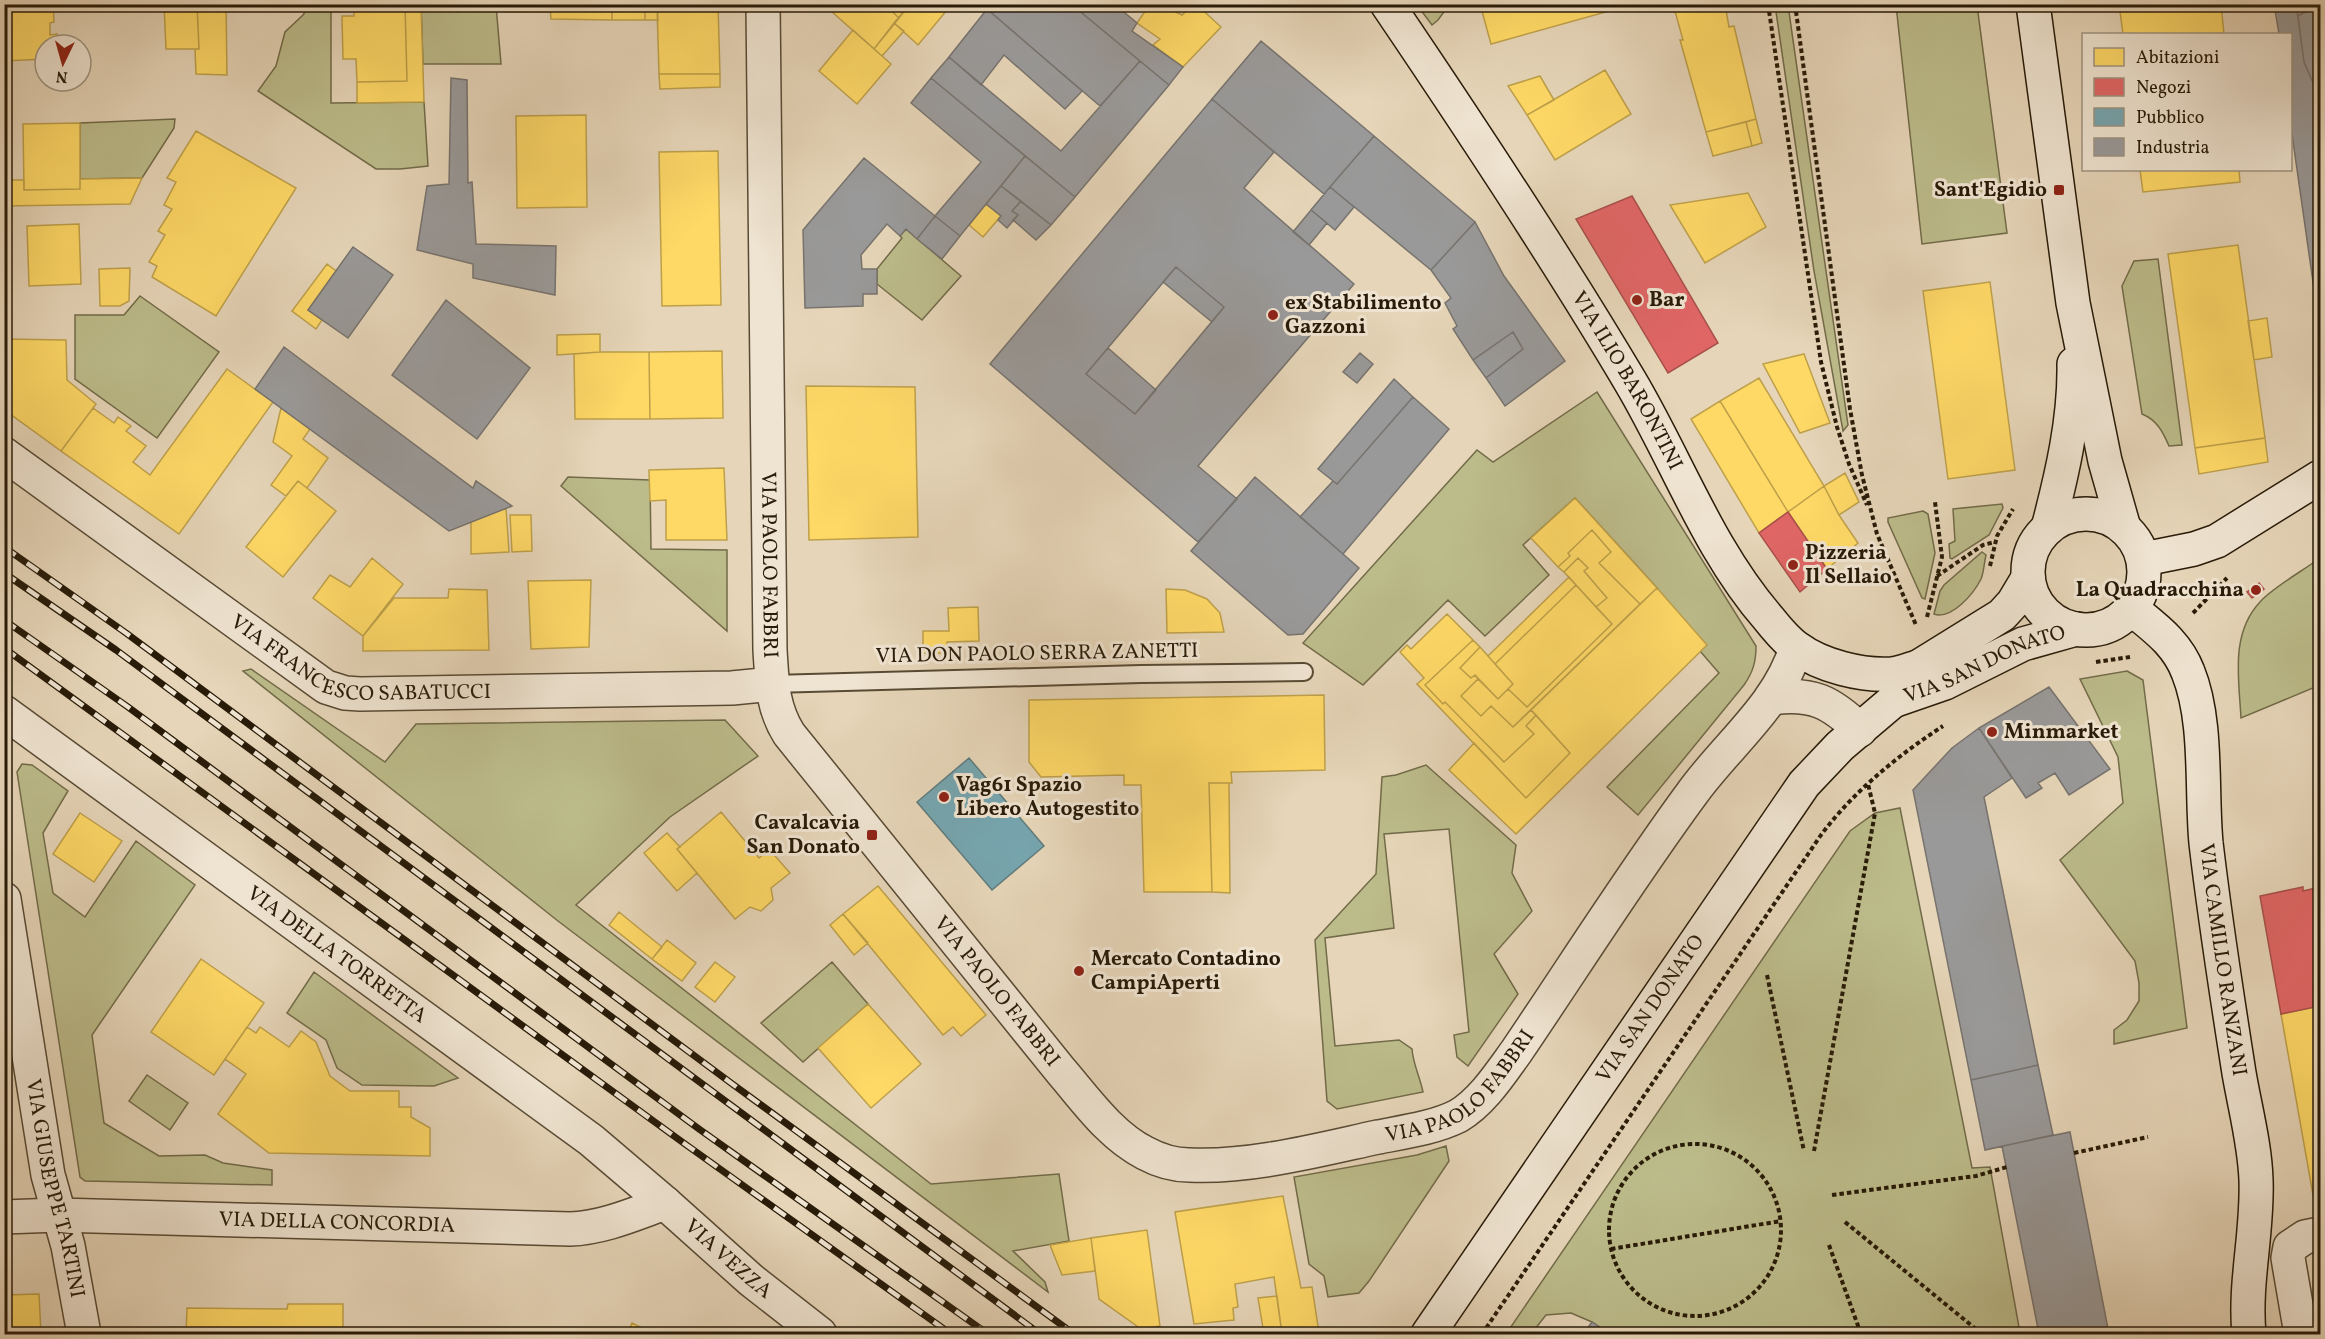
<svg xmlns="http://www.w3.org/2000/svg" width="2325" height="1339" viewBox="0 0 2325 1339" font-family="Vollkorn,serif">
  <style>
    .green { fill: #bcbb8a; stroke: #726b49; stroke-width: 1.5 }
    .homes { fill: #ffd966; stroke: #bea04a; stroke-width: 1.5 }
    .shops { fill: #e06666; stroke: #a9504a; stroke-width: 1.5 }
    .public { fill: #76a5af; stroke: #5f7c7d; stroke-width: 1.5 }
    .industry { fill: #999; stroke: #77736e; stroke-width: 1.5; fill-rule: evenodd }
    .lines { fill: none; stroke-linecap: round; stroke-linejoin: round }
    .lane-casing { stroke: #584a34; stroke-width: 20 }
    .street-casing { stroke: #584a34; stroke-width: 36 }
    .secondary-casing { stroke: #281b08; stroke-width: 36 }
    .path { stroke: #281b08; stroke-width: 4; stroke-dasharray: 4.5 3; stroke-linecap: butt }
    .lane { stroke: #efe4d1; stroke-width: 16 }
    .street { stroke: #efe4d1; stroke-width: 33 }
    .secondary { stroke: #efe4d1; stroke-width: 33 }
    .rail-casing { stroke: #281b08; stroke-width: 7 }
    .rail { stroke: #efe4d1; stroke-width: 4.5; stroke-dasharray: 14; stroke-linecap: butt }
    .poi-dot { fill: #8f2418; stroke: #efe4d1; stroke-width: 2 }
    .labels { text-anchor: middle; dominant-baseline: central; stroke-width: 6; stroke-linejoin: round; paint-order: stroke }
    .poi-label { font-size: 21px; font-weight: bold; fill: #281b08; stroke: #efe4d1; text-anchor: start }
    .street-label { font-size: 21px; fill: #281b08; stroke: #efe4d1 }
  </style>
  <rect width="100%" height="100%" fill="#e6d5b8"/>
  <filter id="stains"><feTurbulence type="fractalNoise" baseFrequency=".00333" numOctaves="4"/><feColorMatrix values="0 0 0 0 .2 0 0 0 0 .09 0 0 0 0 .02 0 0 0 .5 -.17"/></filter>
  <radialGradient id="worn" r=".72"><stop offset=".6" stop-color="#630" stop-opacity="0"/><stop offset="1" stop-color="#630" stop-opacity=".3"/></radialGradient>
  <path class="green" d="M310 5H331V103L424 102 428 166 400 169H376L258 91 276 66 285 32 303 15Z
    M421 5H496L501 64H423Z
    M1417 5H1449L1438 20 1432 25Z
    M1775 5H1788L1848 425 1843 431 1814 271Z
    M1896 5H1977L2007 233 1922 244Z
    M175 119 174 128 142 178 80 179V123Z
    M906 229 961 276 922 320 877 284V269L902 238 900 236Z
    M2158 259 2182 445 2169 446C2163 432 2157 420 2142 414L2122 286 2134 261Z
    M140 296 219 352 157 438 75 379V315H124Z
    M1597 392 1756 646C1756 662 1753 672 1744 685L1638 815 1607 787 1719 673 1700 651 1657 588 1575 498 1523 545 1549 575 1485 636 1448 600 1363 685 1303 643 1477 450 1493 462Z
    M568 477 650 480 651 549 727 550V631L561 486Z
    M2002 504 2003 508 1989 535 1952 559 1950 558 1949 544 1955 541 1953 509Z
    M1923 511 1928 514 1935 553 1925 599 1922 598 1888 522V518Z
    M1982 552 1986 555C1984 563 1984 572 1981 579 1974 593 1952 620 1934 614L1940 591 1944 585Z
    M2320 558V685L2241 718C2239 679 2230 634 2260 602 2272 588 2304 570 2320 558Z
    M251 669 385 762 416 724 725 720 758 756 670 817 576 905 931 1184 1059 1174 1069 1241 1013 1251 1045 1282 1048 1292 558 921 243 671Z
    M2127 671 2143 680 2187 1028 2114 1044V1030L2127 1020 2139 1001V983L2135 961 2060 860 2123 803 2118 757 2080 679Z
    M22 764 32 765 68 791 43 833 53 893 85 917 136 841 195 885 92 1035 104 1123 159 1156 205 1155 223 1163 272 1170V1185L85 1181 80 1177 17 772Z
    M1426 765 1516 845 1512 873 1532 911 1494 954 1518 994 1468 1066 1457 1057 1454 1035 1469 1032 1449 829 1384 834 1394 928 1325 938 1335 1046 1399 1040 1412 1049C1413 1064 1420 1077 1423 1092L1337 1109 1327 1101 1315 940 1376 874 1382 777 1396 775Z
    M1900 808 1972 1168 1990 1167 2019 1327 2016 1334H1610L1592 1322 1571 1313 1546 1315 1531 1334H1506L1850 831 1875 813Z
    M832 962 868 1004 803 1062 761 1023Z
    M314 972 458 1078 434 1086 362 1085 337 1068 326 1040 287 1013Z
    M147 1075 188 1103 170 1130 129 1101Z
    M1446 1146 1449 1161 1369 1281 1359 1293 1328 1297 1324 1276 1309 1264 1294 1177 1417 1155Z"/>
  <path class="homes" d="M4 4H53L54 22 50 23V35L57 34 58 45H45V59L4 61Z
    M164 4H197L199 49H166Z
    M197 4H226L227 75 196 74 195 49H199Z
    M354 4H405L407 81 357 82 356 59H343L342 16H354Z
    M405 4H421L424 102 357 103V82L407 81Z
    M505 4H550L551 12H505Z
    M550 4H612V20L551 19Z
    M612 4H645V20H612Z
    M645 4H657L658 20H645Z
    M657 4H718L720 74H659Z
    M823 4H884L899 18 874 49Z
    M884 4H910L899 18Z
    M910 4H952L918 45 894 23Z
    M1150 4H1159L1182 15 1193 4H1196L1221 27 1183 67 1153 45 1160 39 1137 23Z
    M1480 4H1631V5L1491 44Z
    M1673 4H1725L1729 27 1734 26 1756 119 1706 132 1680 40H1683Z
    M2119 4H2221L2224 34H2123Z
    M894 23 904 31 882 56 874 49Z
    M853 30 891 64 857 104 819 71Z
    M1605 70 1631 114 1555 160 1527 115Z
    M659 74H720V87L660 89Z
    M1540 76 1554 100 1527 115 1508 86Z
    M586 115 587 207 517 208 516 116Z
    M1756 119 1762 143 1752 146 1746 122Z
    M1746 122 1752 146 1713 156 1706 132Z
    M80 123V189L24 190 23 124Z
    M196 131 296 188 216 316 152 277 157 266 149 262 165 235 158 231 172 209 164 205 176 182 167 178Z
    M718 151 721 305 662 306 659 152Z
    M2140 170H2239L2240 182 2143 192Z
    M142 178 130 204 4 206V180H24V190L80 189V179Z
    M1748 193 1766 227 1705 263 1670 205Z
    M986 204 1001 216 983 237 969 225Z
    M79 224 81 284 29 286 27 226Z
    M2238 245 2265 438 2195 448 2168 254Z
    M327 264 336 271 308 310 322 320 316 329 292 311Z
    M130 268 129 301 120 306H100L99 269Z
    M1990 282 2015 470 1948 479 1923 291Z
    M2267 318 2272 357 2254 360 2248 321Z
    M600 334V352L557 355V335Z
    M4 339 66 340 67 380 96 404 61 451 6 411Z
    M722 351 723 418 650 419 649 352Z
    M600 352H649L650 419H575L574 354Z
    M1804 354 1830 423 1800 433 1763 364Z
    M227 369 273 402 179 534 61 451 93 408 114 423 118 417 131 426 126 431 146 446 133 462 150 475Z
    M1759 378 1824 486 1788 512 1720 401Z
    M806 386 915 387 918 537 809 540Z
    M1720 401 1788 512 1759 533 1691 419Z
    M281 408 310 429 303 439 328 458 307 488 298 481 286 496 271 485 292 456 273 442Z
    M2265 438 2268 462 2199 474 2195 448Z
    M724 468 727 540H666V500L650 501 649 470Z
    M1845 473 1859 502 1839 515 1824 486Z
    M298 481 336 511 283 577 246 547Z
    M1824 486 1839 515 1858 543 1827 569 1788 512Z
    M1575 498 1657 588 1640 604 1599 563 1611 552 1592 530 1568 553 1570 556 1558 567 1531 538Z
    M506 508 509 552 471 554V521Z
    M510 515H531L532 551 512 552Z
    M1592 530 1611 552 1599 563 1640 604 1513 727 1491 706 1481 716 1461 696 1478 679 1498 699 1508 689 1527 707 1612 624 1596 607 1607 598 1584 571 1588 568 1578 558 1564 572 1558 567 1570 556 1568 553Z
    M372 558 403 584 363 636 313 598 330 575 350 587Z
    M1578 558 1588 568 1584 571 1607 598 1596 607 1564 572Z
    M1569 577 1576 585 1495 664 1488 656Z
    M591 580 589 647 531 649 528 581Z
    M1576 585 1612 624 1527 707 1508 689 1513 684 1495 664Z
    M1657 588 1707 645 1516 834 1449 770 1474 743 1526 798 1570 753 1531 710Z
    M449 589 487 590 489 650 363 651V636L394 598H448Z
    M1166 589 1185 590 1207 599 1220 613 1224 632 1167 633Z
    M978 607 979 641 947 642V653H923V631H949L948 608Z
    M1447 614 1473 640 1425 685 1443 704 1445 702 1504 762 1534 734 1526 726 1536 715 1570 753 1526 798 1417 684 1424 678 1400 652 1407 645 1411 649Z
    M1473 640 1480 647 1460 668 1471 678 1475 675 1478 679 1461 696 1481 716 1491 706 1513 727 1531 710 1536 715 1526 726 1534 734 1504 762 1445 702 1443 704 1425 685Z
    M1480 647 1513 684 1498 699 1475 675 1471 678 1460 668Z
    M1324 695 1325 770 1231 772 1232 783H1209L1212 892H1144L1141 785H1124V775L1041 777 1029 762V700Z
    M1209 783H1229L1230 893 1212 892Z
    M721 812 759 858 769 849 790 873 771 888 773 900 761 911 750 907 735 919 677 849Z
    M80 813 122 841 94 882 53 854Z
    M667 833 680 847 677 849 697 873 677 891 644 853Z
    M878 886 986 1015 961 1036 953 1027 943 1035 843 914Z
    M619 912 662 947 652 959 609 925Z
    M843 914 868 943 854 955 830 925Z
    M667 940 696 963 682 981 652 959Z
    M201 959 264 1003 214 1075 151 1032Z
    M715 962 735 977 715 1002 695 987Z
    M868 1004 921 1064 871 1108 818 1048Z
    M2320 1006V1193L2313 1195 2281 1014Z
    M247 1027 256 1033 260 1027 289 1047 301 1031 316 1042 330 1076 350 1091H399V1107H411V1117L430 1128V1156L269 1153 218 1114 246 1074 225 1059Z
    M1283 1196 1301 1288 1312 1287 1319 1333 1282 1334 1274 1277 1235 1284 1238 1307 1233 1308 1234 1320 1194 1324 1175 1212Z
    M1147 1230 1160 1326 1141 1329 1099 1299 1091 1238Z
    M1091 1238 1095 1271 1062 1275 1050 1245Z
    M39 1294 41 1334H4V1295Z
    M1277 1296 1282 1334H1264L1258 1298Z
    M288 1304H343V1334H186L187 1308 287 1309Z
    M632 1323 654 1334H627Z
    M1160 1326 1163 1334H1135L1131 1331Z"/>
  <path class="shops" d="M1632 196 1718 343 1668 373 1576 219Z
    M1788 512 1827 569 1800 592 1759 533Z
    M2259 583 2264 589 2252 598 2247 592Z
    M2303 887V891L2320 887V1006L2281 1014 2260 896Z"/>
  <path class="public" d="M969 758 1044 846 992 890 917 802Z"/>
  <path class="industry" d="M991 4H1071L1140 61 1100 106 987 9Z
    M1071 4H1114L1137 23 1132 31 1183 67 1169 85Z
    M2274 4H2296L2304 62 2320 99V279L2313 282 2290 120V34H2279Z
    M2296 4H2320L2298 16Z
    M2320 4V58L2318 59 2320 63V99L2304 62 2298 16Z
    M987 9 1082 91 1065 109 1004 55 981 85 949 57Z
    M1261 41 1374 136 1324 194 1212 99Z
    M949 57 1061 151 1140 61 1169 85 1075 197 931 78Z
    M451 78 467 80 468 183 472 182 476 244 556 246 555 295 473 278V264L417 250 427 186 449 184Z
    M931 78 1025 156 960 236 935 216 981 162 911 103Z
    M1212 99 1274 152 1244 188 1354 284 1198 466 1237 499 1198 542 990 364ZM1176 267 1224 307 1135 414 1086 374Z
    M1374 136 1475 222 1431 270 1330 187Z
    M1025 156 1075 197 1051 225 1001 186Z
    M864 158 935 216 917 239 906 229 900 236 887 224 861 255 862 269H877V294H863V306L805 308 803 230Z
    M1001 186 1021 201 1012 211 1018 215 1007 228 998 220 1001 216 986 204Z
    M1330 187 1354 207 1335 230 1311 210Z
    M1021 201 1051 225 1036 240 1013 220 1018 215 1012 211Z
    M1311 210 1327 223 1309 245 1293 232Z
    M935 216 960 236 942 259 917 239Z
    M1475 222 1504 276 1565 361 1505 406 1486 378 1523 349 1513 332 1473 360 1453 329 1457 326 1445 303 1451 298 1431 270Z
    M353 247 393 275 348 338 308 310Z
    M1176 267 1224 307 1212 322 1163 282Z
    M2320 279V313H2317L2313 282Z
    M446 300 530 368 477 439 392 375Z
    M1513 332 1523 349 1486 378 1473 360Z
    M284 347 473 488 476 481 512 506 449 531 255 389Z
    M1108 348 1156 390 1135 414 1086 374Z
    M1360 353 1373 364 1357 383 1343 372Z
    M1394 379 1413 397 1337 484 1318 469Z
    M1413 397 1449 429 1343 554 1300 517 1333 481 1337 484Z
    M1255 477 1359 568 1303 634 1288 635 1191 551Z
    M2049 687 2110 769 2069 795 2055 773 2038 783 2042 788 2026 798 1979 728Z
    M1979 728 2012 778 1984 797 2038 1065 1971 1080 1913 790 1952 748Z
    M2038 1065 2053 1135 1985 1150 1971 1080Z
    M2070 1132 2074 1153 2109 1334H2039L2002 1146Z
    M1592 1322 1610 1334H1583Z"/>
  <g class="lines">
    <g class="lane-casing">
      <path id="lane" d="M772 684 1141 674 1304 672"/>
    </g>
    <g class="street-casing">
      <g id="street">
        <path id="s1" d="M763 4 770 650C772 681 772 707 789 734L1061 1071C1086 1100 1110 1135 1145 1153 1158 1160 1174 1165 1189 1165 1250 1168 1318 1150 1378 1137 1404 1132 1434 1128 1458 1116 1482 1102 1500 1074 1516 1052 1575 965 1631 876 1693 792 1727 745 1779 705 1796 648"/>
        <path id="s2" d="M4 454 326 687 345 693 360 694 732 688 772 684"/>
        <path d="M1771 698C1812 692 1831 702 1860 730"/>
        <path id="s3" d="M4 712 591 1140 665 1203 751 1280 820 1334"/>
        <path id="s4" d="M4 899 48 1175 68 1246 84 1334"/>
        <path id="s5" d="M4 1217 58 1215 570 1229C603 1228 634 1214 665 1203"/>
        <path d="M2301 1334 2288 1258 2290 1247 2305 1237 2320 1234"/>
      </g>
    </g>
    <g class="secondary-casing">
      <g id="secondary">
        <path id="s6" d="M1387 4C1471 128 1554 253 1630 381 1677 460 1708 549 1769 619 1777 629 1787 641 1797 648 1821 666 1862 676 1892 674 1901 673 1910 669 1918 667"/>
        <path d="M2033 4 2073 303 2105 461 2124 528"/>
        <circle cx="2086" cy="572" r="58"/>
        <path d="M2048 528C2062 475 2075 419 2074 364"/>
        <path d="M2144 559 2194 549 2217 541 2320 477"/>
        <path id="s7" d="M2132 609C2155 628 2177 643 2188 672 2208 721 2201 790 2206 843 2215 920 2227 997 2239 1073 2245 1108 2255 1145 2256 1180 2258 1232 2244 1283 2249 1334"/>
        <path id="s8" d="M1893 701 1945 683 2023 644 2076 629"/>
        <path id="s9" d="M1428 1334 1804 784 1840 746 1893 701 1918 667 2002 615 2013 603 2028 578"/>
      </g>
    </g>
    <path class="path" d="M1768 4 1821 362 1837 427 1849 464 1867 505
      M1795 4 1850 409 1862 475 1877 534 1916 625
      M1990 566 1997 536 2013 509
      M1937 576 1983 545 1995 542
      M2193 613 2227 578
      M1927 617 1942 557 1935 502
      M2096 662 2130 657
      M1767 975 1804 1151
      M1609 1230a86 86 0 1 1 172 0a86 86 0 1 1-172 0Z
      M1814 1151 1875 813 1868 784
      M2074 1153 2148 1137
      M1832 1195 1976 1176 2007 1167
      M1845 1222 1982 1334
      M1829 1245 1861 1334
      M1611 1249 1781 1221
      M1482 1334 1821 835C1853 792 1897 756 1943 726"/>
    <use href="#lane" class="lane"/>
    <use href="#street" class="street"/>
    <use href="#secondary" class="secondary"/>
    <g class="rail-casing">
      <path id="rail" d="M4 547 126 633 731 1083 1074 1334
        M4 573 116 650 1040 1334
        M4 620 128 707 699 1129 988 1334
        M4 648 685 1144 951 1334"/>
    </g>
    <use href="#rail" class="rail"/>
  </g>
  <g class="poi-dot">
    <rect x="2053" y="184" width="12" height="12" rx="3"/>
    <circle cx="1637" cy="300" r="6"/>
    <circle cx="1273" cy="315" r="6"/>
    <circle cx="1793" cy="565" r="6"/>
    <circle cx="2256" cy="590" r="6"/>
    <circle cx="1992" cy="732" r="6"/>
    <circle cx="944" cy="797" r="6"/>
    <rect x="866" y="829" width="12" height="12" rx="3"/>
    <circle cx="1079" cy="971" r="6"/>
  </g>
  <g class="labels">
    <g class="poi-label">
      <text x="2047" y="190" text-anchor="end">Sant'Egidio</text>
      <text x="1649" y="300">Bar</text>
      <text x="1285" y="303">ex Stabilimento<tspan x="1285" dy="24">Gazzoni</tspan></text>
      <text x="1805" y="553">Pizzeria<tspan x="1805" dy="24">Il Sellaio</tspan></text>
      <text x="2244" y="590" text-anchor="end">La Quadracchina</text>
      <text x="2004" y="732">Minmarket</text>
      <text x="956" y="785">Vag61 Spazio<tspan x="956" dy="24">Libero Autogestito</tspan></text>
      <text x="860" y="823" text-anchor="end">Cavalcavia<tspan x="860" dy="24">San Donato</tspan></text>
      <text x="1091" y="959">Mercato Contadino<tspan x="1091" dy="24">CampiAperti</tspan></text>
    </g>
    <g class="street-label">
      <text stroke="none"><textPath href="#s6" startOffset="447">VIA ILIO BARONTINI</textPath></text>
      <text stroke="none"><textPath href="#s1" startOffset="561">VIA PAOLO FABBRI</textPath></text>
      <text stroke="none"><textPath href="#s2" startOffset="423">VIA FRANCESCO SABATUCCI</textPath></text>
      <text transform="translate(1037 654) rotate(-1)">VIA DON PAOLO SERRA ZANETTI</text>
      <text stroke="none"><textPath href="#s8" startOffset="99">VIA SAN DONATO</textPath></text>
      <text stroke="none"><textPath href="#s3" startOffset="412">VIA DELLA TORRETTA</textPath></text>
      <text stroke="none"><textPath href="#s7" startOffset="376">VIA CAMILLO RANZANI</textPath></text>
      <text stroke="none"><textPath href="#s1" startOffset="1064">VIA PAOLO FABBRI</textPath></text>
      <text stroke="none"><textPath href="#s9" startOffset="394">VIA SAN DONATO</textPath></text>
      <text stroke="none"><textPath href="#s1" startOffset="1623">VIA PAOLO FABBRI</textPath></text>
      <text stroke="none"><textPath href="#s4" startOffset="294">VIA GIUSEPPE TARTINI</textPath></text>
      <text stroke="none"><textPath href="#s5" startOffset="333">VIA DELLA CONCORDIA</textPath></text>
      <text stroke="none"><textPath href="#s3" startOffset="908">VIA VEZZA</textPath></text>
    </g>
  </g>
  <rect width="2325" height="1339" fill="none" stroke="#e6d5b8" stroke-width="24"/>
  <rect x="6" y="6" width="2313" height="1327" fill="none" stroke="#281b08" stroke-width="3"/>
  <rect x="12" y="12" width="2301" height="1315" fill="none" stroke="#281b08" stroke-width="1.5"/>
  <rect x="2082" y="33" width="210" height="138" fill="#efe4d1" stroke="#9f9481" stroke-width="1.5"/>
  <rect x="2094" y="48" width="30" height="18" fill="#ffd966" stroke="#9f9481" stroke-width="1.5"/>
  <text x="2136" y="63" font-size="18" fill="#281b08">Abitazioni</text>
  <rect x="2094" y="78" width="30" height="18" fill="#e06666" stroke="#9f9481" stroke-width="1.5"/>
  <text x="2136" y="93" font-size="18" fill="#281b08">Negozi</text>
  <rect x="2094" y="108" width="30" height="18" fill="#76a5af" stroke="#9f9481" stroke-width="1.5"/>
  <text x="2136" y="123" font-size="18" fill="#281b08">Pubblico</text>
  <rect x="2094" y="138" width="30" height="18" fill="#999999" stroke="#9f9481" stroke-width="1.5"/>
  <text x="2136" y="153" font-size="18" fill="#281b08">Industria</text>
  <g transform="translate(63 63) rotate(185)"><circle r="28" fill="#efe4d1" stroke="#9f9481" stroke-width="1.5"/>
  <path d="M0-4.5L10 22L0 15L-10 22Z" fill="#8f2418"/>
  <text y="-9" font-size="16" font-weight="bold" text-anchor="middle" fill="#281b08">N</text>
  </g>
  <rect width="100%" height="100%" filter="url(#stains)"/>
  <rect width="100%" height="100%" fill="url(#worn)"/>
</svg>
